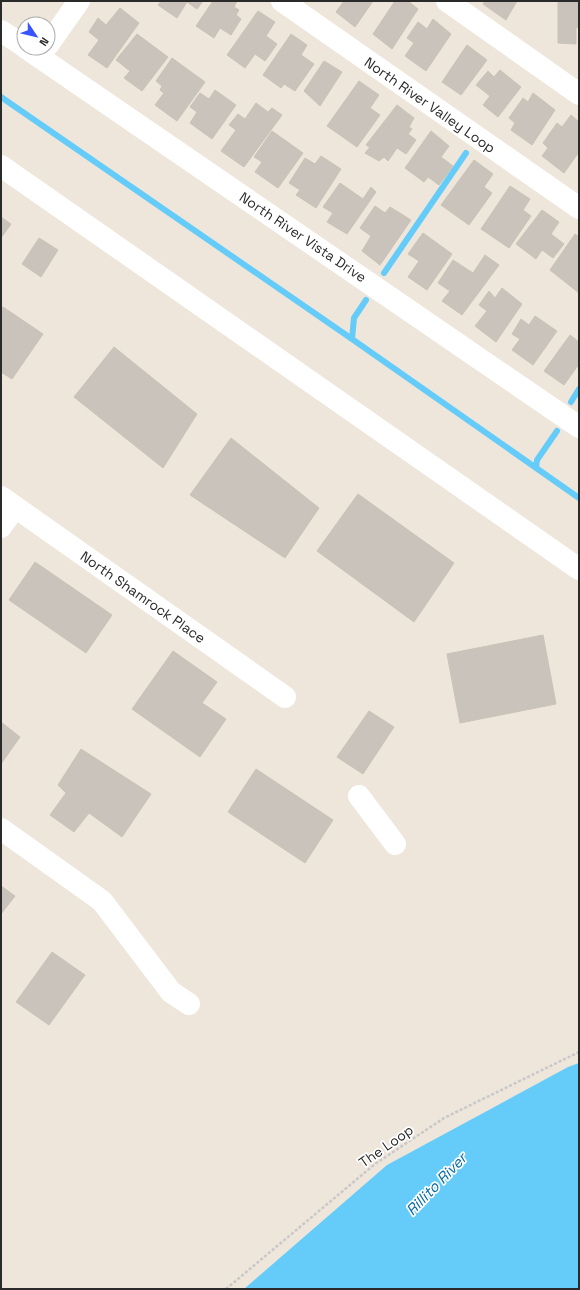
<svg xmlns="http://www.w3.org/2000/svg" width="580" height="1290" viewBox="0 0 580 1290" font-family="'Space Grotesk',sans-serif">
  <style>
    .water { fill: #65ccf9 }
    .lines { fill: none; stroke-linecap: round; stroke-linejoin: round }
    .stream { stroke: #65ccf9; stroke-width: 6 }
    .building { fill: #c9c3bb; stroke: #c9c3b5 }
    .path { stroke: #c8c8c8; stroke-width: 2.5; stroke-dasharray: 3 2; stroke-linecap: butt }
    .minor { stroke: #fff; stroke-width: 22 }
    .labels { text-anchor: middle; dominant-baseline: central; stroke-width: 3.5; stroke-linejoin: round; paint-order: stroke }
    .street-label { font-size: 14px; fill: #2a2a2a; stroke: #fff }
    .water-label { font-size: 15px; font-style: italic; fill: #0268a7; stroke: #fff }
  </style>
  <rect width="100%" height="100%" fill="#eee6db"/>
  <path class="water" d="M579 1063V1289H244L387 1165 568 1067Z"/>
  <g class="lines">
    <path class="stream" d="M1 97 352 339 579 498
      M384 273 466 153
      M352 339 354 318 366 300
      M571 402 579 389
      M536 468 537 460 557 431"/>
  </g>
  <path class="building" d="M161 1H203L197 9 187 2 177 18 158 5Z
    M213 1H237L234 7 239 10 236 15 241 19 231 35 220 28 214 38 196 26Z
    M344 1H373L355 27 336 12Z
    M395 1H408L418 9 392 49 373 34Z
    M485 1H517L506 20 483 4Z
    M558 1H579V28L576 27V44L558 43Z
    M120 8 139 23 107 68 88 55 99 40 89 32 98 18 106 25Z
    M258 11 275 22 266 36 277 44 265 61 255 54 245 68 227 55Z
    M433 19 451 34 426 71 405 56 414 43 407 38 418 22 427 29Z
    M137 34 168 57 142 91 124 78 130 71 116 60Z
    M291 34 307 45 301 55 314 64 295 91 284 84 281 88 263 75Z
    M467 45 487 60 461 95 442 82Z
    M172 58 205 82 177 121 155 105 164 93 160 90 162 86 156 81Z
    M324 61 342 72 320 106 304 91Z
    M500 70 521 87 498 117 483 105 490 96 476 85 488 71 494 77Z
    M359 81 379 95 370 108 380 115 357 147 327 126Z
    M215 90 236 105 212 139 190 123 197 112 190 107 200 93 209 99Z
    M533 93 555 110 532 145 511 130 515 123 509 118 523 98 528 102Z
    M256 103 268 112 272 108 282 115 244 167 221 151 236 130 229 125 238 114 245 119Z
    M397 105 414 118 409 127 412 129 408 134 416 140 406 154 397 148 388 161 384 157 379 161 365 153 370 147 366 145Z
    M571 115 579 122V152L564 173 542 156 548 148 543 143 557 123 562 127Z
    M272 131 303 153 278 188 255 172 262 162 254 157Z
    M431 131 449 146 441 157 453 166 439 185 428 177 424 182 405 168Z
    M321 156 341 169 316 208 296 195 300 190 289 183 305 158 315 164Z
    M474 160 493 174 484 187 492 193 469 225 441 205Z
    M340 183 363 199 371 187 376 192 347 234 327 222 333 213 323 207Z
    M510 186 530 199 523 210 531 216 509 248 481 229Z
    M375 206 385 213 390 207 411 220 380 265 362 251 371 236 360 228Z
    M542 210 559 222 551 234 564 244 553 258 542 250 536 259 516 244Z
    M1 217 11 224 1 238Z
    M423 233 452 254 427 290 408 277 419 261 408 254Z
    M575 234 579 237V293L550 270Z
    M39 238 58 250 41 277 22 264Z
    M485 255 499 265 462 315 442 301 450 291 438 283 453 260 473 273Z
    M502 288 522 304 496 342 475 326 487 311 479 305 489 291 495 298Z
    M3 307 43 334 12 379 1 372V310Z
    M535 316 557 331 533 365 512 350 520 339 512 334 521 319 529 325Z
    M570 335 579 342V364L564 385 544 371Z
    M114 347 197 414 163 468 74 397Z
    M231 438 319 508 285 558 190 495Z
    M358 494 454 563 414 622 317 551Z
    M35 562 112 615 86 653 9 600Z
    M543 635 556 704 460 723 447 654Z
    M173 651 217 682 202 703 226 719 200 757 132 709Z
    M369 711 394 727 363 774 337 757Z
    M1 722 20 737 1 764Z
    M81 749 151 794 122 837 89 813 74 832 50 815 66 793 58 785Z
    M256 769 333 820 305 863 228 812Z
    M1 886 15 896 1 914Z
    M52 952 85 975 49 1025 16 1002Z"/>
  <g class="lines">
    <path class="path" d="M226 1289 375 1164 444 1118 579 1052"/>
    <path class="minor" d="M282 1 579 208
      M447 1 579 94
      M1 31 24 46
      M48 45 79 1
      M26 48 579 427
      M1 166 579 569
      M1 497 285 697
      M1 527 15 507
      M359 796 395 844
      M1 829 102 901 171 992 189 1004"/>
  </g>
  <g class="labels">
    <g class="street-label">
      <text transform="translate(430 105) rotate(35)">North River Valley Loop</text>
      <text transform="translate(303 237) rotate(34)">North River Vista Drive</text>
      <text transform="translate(143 597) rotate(35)">North Shamrock Place</text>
      <text transform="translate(386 1146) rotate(-35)">The Loop</text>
    </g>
    <g class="water-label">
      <text transform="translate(436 1184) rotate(-46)">Rillito River</text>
    </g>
  </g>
  <rect width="580" height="1290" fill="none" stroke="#2a2a2a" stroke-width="4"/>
  <g transform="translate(36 36) rotate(125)"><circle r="19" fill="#ffffff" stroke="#aaaaaa"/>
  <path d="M0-3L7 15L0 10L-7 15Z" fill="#3754ff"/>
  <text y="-6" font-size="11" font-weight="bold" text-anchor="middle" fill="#2a2a2a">N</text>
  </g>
</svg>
